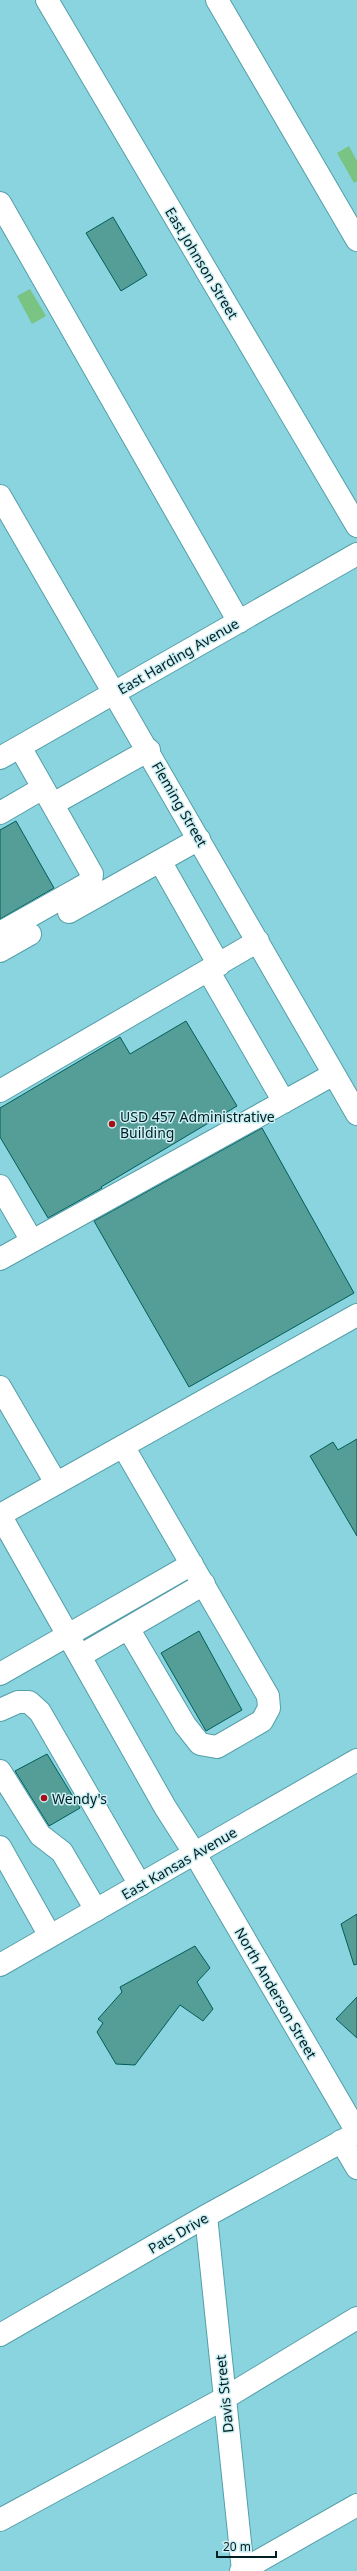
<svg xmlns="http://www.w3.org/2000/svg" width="357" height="2571" viewBox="0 0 357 2571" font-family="'Noto Sans',sans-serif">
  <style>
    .water { fill: #79c482 }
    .building { fill: #549e97; stroke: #015e58 }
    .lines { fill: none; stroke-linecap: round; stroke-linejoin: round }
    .minor-casing { stroke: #559fa9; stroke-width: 24 }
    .major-casing { stroke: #559fa9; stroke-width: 24 }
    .minor { stroke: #fff; stroke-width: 22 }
    .major { stroke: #fff; stroke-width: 22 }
    .poi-dot { fill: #a50f15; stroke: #cbeef3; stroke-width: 1.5 }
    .labels { text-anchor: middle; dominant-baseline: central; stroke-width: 3; stroke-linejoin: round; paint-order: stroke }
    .street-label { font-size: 14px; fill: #001f23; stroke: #cbeef3 }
    .poi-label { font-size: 14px; fill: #001f23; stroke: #cbeef3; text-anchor: start }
  </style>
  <rect width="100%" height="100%" fill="#8ad4df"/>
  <path class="water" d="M349 146 357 161V181L354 183 337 153Z
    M30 289 46 316 32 324 17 296Z"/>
  <path class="building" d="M113 217 147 275 121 291 86 233Z
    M16 821 54 888 0 919V830Z
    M186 1021 237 1106 101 1187 102 1188 48 1218 0 1137V1108L120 1037 130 1054Z
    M262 1128 354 1293 189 1387 94 1221Z
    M357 1439V1536L310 1456 333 1442 338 1450Z
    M199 1631 242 1710 206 1731 161 1653Z
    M47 1754 80 1808 49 1826 15 1771Z
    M357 1914V1964L354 1965 341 1924Z
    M195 1946 210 1968 197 1982 213 2009 203 2021 180 2005 135 2065 116 2064 97 2032 103 2023 98 2019 122 1992 120 1987Z
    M357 1997V2038L336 2019Z"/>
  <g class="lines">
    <g class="minor-casing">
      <path id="minor" d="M47 0 357 526
        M217 0 357 240
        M0 203 239 622
        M0 496 357 1114
        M0 758 357 554
        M53 804 149 750
        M0 813 43 788
        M160 861 219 965
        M69 912 199 839
        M0 933 83 886 91 881 92 874 20 747
        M0 951 30 934
        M209 972 284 1102
        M0 1091 258 941
        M0 1186 32 1241
        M0 1259 334 1074
        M0 1387 56 1483
        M123 1446 268 1696 269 1708 262 1721 217 1747 200 1744 185 1725 128 1628
        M0 1515 165 1807 195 1854 357 2132
        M0 1515 357 1315
        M80 1656 204 1584
        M0 1674 192 1564
        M0 1710 18 1702H29L40 1712 140 1885
        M0 1771 40 1835 62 1852 96 1910
        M0 1847 50 1936
        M341 2141 357 2168
        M206 2216 243 2571
        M0 2335 206 2216 357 2133
        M0 2520 225 2398 357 2318
        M241 2571 357 2505"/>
    </g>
    <g class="major-casing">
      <path id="major" d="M0 1965 357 1760"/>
    </g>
    <use href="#minor" class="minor"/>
    <use href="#major" class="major"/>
  </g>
  <g class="poi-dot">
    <circle cx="112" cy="1124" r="4"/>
    <circle cx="44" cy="1798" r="4"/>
  </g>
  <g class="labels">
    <g class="street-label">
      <text transform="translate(202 263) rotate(59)">East Johnson Street</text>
      <text transform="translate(178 656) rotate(-30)">East Harding Avenue</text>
      <text transform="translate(180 804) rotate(60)">Fleming Street</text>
      <text transform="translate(179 1863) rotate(-30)">East Kansas Avenue</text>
      <text transform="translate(276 1993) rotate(60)">North Anderson Street</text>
      <text transform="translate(178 2233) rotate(-30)">Pats Drive</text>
      <text transform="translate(224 2394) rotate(-96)">Davis Street</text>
    </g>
    <g class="poi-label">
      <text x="120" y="1116">USD 457 Administrative<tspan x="120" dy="16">Building</tspan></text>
      <text x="52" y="1798">Wendy's</text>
    </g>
  </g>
  <path d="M217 2551v6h59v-6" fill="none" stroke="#001f23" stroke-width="2"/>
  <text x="223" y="2551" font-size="12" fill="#001f23" stroke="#cbeef3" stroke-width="3" paint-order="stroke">20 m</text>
</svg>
